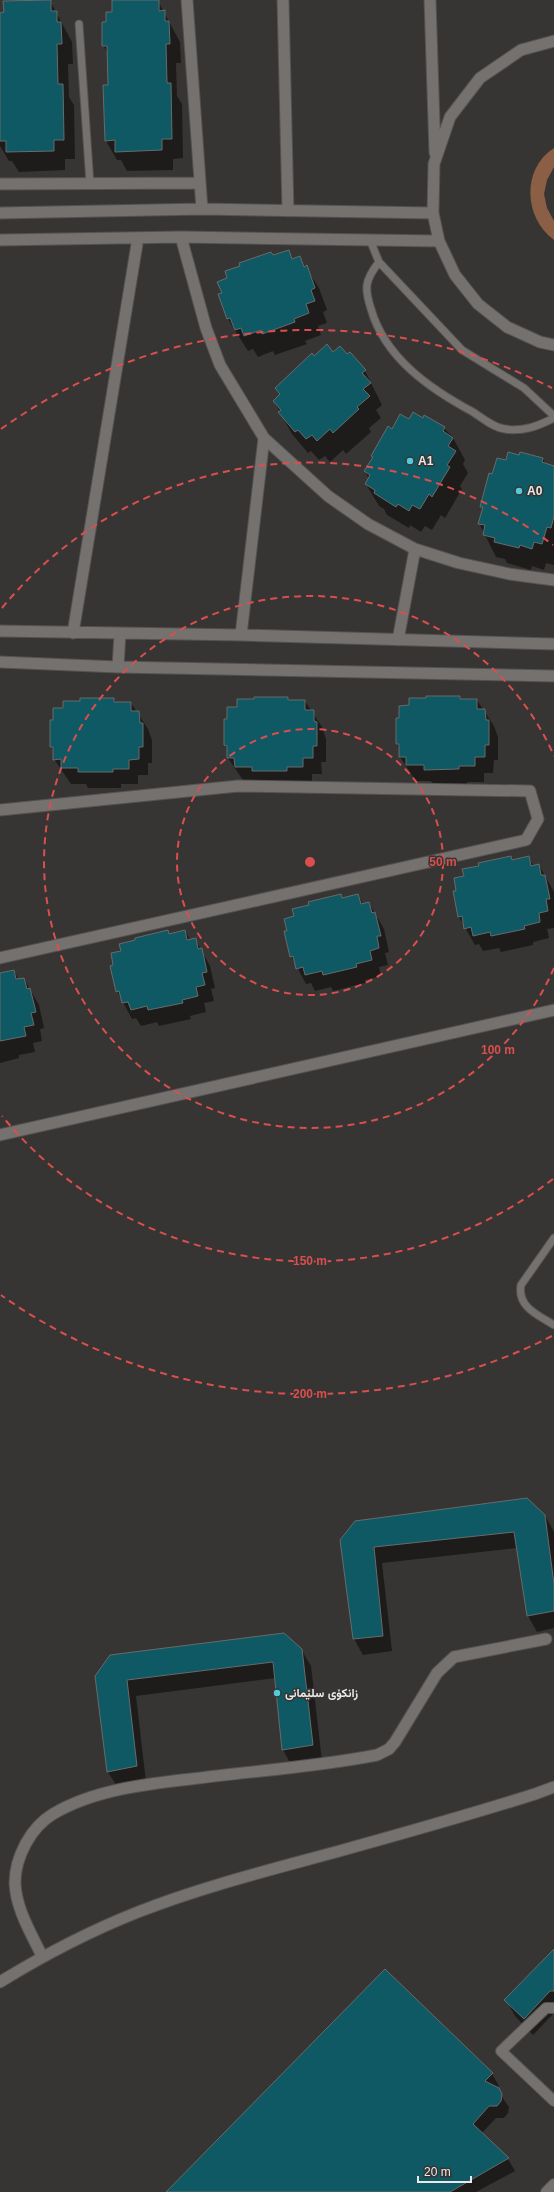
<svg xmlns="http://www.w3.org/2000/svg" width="554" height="2192" viewBox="0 0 554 2192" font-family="Arial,Vazirmatn,sans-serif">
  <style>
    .water { fill: #8b5e46 }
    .shadow { fill: #0007 }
    .building { fill: #0e5963; stroke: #676b6b }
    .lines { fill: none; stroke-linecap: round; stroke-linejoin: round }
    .service-casing { stroke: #545150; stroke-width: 9 }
    .pedestrian-casing { stroke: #545150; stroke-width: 12 }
    .minor-casing { stroke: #545150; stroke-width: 13 }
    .tertiary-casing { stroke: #545150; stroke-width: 13 }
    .service { stroke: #74716f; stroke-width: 7 }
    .pedestrian { stroke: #74716f; stroke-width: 10 }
    .minor { stroke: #74716f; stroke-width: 11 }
    .tertiary { stroke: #74716f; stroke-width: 11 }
    .ring { fill: none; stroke: #da4f4e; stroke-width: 2; stroke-dasharray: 7 5 }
    .poi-dot { fill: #54cadd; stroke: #373533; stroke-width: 1.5 }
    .labels { text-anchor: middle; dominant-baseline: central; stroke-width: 3; stroke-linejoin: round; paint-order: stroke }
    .poi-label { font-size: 12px; font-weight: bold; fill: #ebe9e8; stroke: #373533; text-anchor: start }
    .centre { fill: #da4f4e; stroke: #373533; stroke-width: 2 }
    .ring-label { font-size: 12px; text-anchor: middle; font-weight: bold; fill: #da4f4e; stroke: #373533; stroke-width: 3; stroke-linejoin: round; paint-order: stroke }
  </style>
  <rect width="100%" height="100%" fill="#373533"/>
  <path class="water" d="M554 148V167L547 180 544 194 547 208 554 221V240C524 218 521 169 554 148Z"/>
  <path class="shadow" d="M50 1 72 42 73 64H68L69 97 74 105 75 159H65V170L19 172 12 161H9L0 146V14Z
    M158 1 180 42 181 63H176L177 96 182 104 183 158 173 159V170L127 171 121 160H117L106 141 109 86 108 53 103 45 107 23 113 13Z
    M288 251 293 259 299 257 319 288 327 310 323 312 327 323 318 326 321 335 305 341 307 344 275 355 273 351 258 357 253 349 248 351 241 340 228 319 220 295 273 256Z
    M333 353 347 356 350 354 365 371 382 405 376 410 381 418 369 428 371 432 346 454 343 450 330 462 325 456 319 460 311 451 308 453 292 434 274 401 280 395 277 389 314 357Z
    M425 416 444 428 453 438 465 460 463 464 468 473 460 486 462 489 445 518 441 515 432 530 425 526 421 532 410 525 409 528 387 515 384 509 379 506 366 484 369 479 365 471 373 458 372 456 392 430 409 420 423 419Z
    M521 453 543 459 546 464 554 467V565L546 563 544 570 532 566 531 570 507 563 505 559 496 557 479 523 483 510 481 506 493 476 507 462 520 457Z
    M460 697 462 700H477L494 726 498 737V760H494L493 773H484V782H467V785L434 786 431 781H416L400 757V750L397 744V719Z
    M288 698 290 701H305L322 727 326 739V762H321L322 774H312V783H245L228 758V751L225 745 228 720 238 708Z
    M114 699 116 703H131L148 729 152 740V763H148V775H138V784H121V788H88L86 784H71L54 759V752L51 746 54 721 64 709 81 702Z
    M511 857 513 861 528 858 534 866 539 865 554 892V928L547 929 549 938 533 942V945L501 952 499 948 483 951 479 944 475 945 459 917 458 891 465 877 480 867Z
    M358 895 363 904 369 903 384 929 389 952 385 953 388 965 379 967 381 976 365 980V983L333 991 331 987 315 991 311 983 306 984 291 956 288 931 295 917 341 896 343 899Z
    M168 931 170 935 185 931 190 940 195 939 210 966 215 988 211 989 214 1001 204 1003 206 1012 190 1016 191 1019 159 1026 157 1022 141 1026 136 1018 132 1019 117 991 115 966 122 952Z
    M14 971 19 980 24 979 39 1005 44 1028 40 1029 42 1041 33 1043 35 1052 19 1055V1058L0 1063V974Z
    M545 1515 554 1532V1628L537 1632 528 1616 517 1548 382 1563 392 1651 363 1655 354 1639 341 1540Z
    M301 1649 311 1666 322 1761 292 1766 283 1750 276 1678 136 1696 146 1782 118 1788 108 1772 96 1676Z
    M554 1950V2013L533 2035 515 2016 506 2000Z
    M492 2074 499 2086 496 2088 509 2107 508 2113 504 2118H496L481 2134 508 2159 515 2171 476 2192H167Z"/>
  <path class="building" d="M51 0V11H57V22H61L62 44H57L58 84H63L64 140H54V151L6 152V141H0V13L4 12 3 1Z
    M112 0H159V11L165 10V21H169L170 44H166L167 83H171L172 139H162V150L115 152V140L105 141 103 85H108L107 46H102V22H106V12H112Z
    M289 250 292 259 300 256 304 267 307 265 315 288 311 290 315 301 306 304 309 313 294 319 295 322 262 334 261 330 244 336 241 328 235 330 230 318 227 319 218 294 222 293 217 282 227 278 225 271 240 266 239 263 271 252 273 255Z
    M327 344 333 352 340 346 347 354 350 352 366 370 362 373 371 383 363 389 370 396 357 407 359 409 333 433 330 429 317 441 312 435 306 439 298 430 295 432 278 412 281 410 273 401 280 394 275 388 312 353 314 356Z
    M413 412 423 418 424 415 445 427 443 431 453 438 448 446 456 451 447 465 450 467 432 497 429 494 420 509 412 505 409 511 398 504 396 507 374 493 375 490 365 484 370 475 364 471 373 457 371 456 388 426 392 429 400 414 409 419Z
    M508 452 519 455 520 452 543 458 542 462 554 466V516L551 528 547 527 542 544 534 542 532 549 520 545 519 548 494 542 495 538 483 535 485 525 478 524 483 507H480L489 473 492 474 497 458 506 460Z
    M426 696H460V699H477V709H485L486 720H489V745H485V757H475V766H459V769L424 770V765H406V757H399V744H396V718H399V706L409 705V698H426Z
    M254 697H288V700H305V710H314V721L317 722V746H313V758H303V767H287V771H252V767H235L234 758H227V746L224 745V719H227V707H237V699H254Z
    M80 698H114V702H131V711H139L140 723H143V747H139V759L129 760V769H113V772H78V768H61V759L53 760V747H50V720H53V708H63V701H80Z
    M511 856 512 860 529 856 531 866 539 864 541 875H545L550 899H546L548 911 539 913 540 922 524 926 525 929 491 936 490 932 473 936 471 927 464 929 462 916 458 917 453 891H456L454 878 464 876 462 869 479 866 478 863Z
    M341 894 342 898 358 894 361 904 369 902 372 913 375 912 381 936H377L379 948 370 951 372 960 356 964 357 967 323 975 322 971 305 975 303 967 296 969 293 956 290 957 284 931H287L284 919 294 916 292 909 309 905 308 902Z
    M168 930 169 934 185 930 187 940 196 938 198 949 202 948 207 972 202 973 205 985 196 987 198 996 182 1000 183 1003 148 1010 147 1006 131 1010 128 1002 122 1003 119 991 116 992 110 966 113 965 111 953 121 951 119 944 135 940V938Z
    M14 970 16 979 24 978 27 989 30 988 36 1012 31 1013 34 1025 24 1027 26 1036 0 1041V973Z
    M527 1498 545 1515 554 1584V1611L527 1616 514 1532 374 1547 383 1636 353 1639 340 1540 355 1521Z
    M284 1633 302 1649 313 1745 282 1750 273 1662 127 1680 137 1766 107 1772 95 1676 110 1655Z
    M554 1949V1991H550L524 2019 504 2000Z
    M385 1969 493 2073 485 2081 499 2088 502 2094 501 2101 497 2106H489L473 2124 509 2158 450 2192H166Z"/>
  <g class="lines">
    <g class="service-casing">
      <path id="service" d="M79 24 90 184
        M370 240 379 262 462 350 524 388 554 416
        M379 262C365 280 364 288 371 309 385 358 430 389 473 412 482 418 494 428 505 429 523 432 538 426 554 418
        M554 1238 521 1285C517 1307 538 1315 554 1325"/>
    </g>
    <g class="pedestrian-casing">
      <path id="pedestrian" d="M554 2008H546L501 2051 554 2101
        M546 2192 554 2184"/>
    </g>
    <g class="minor-casing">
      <path id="minor" d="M187 0 202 209
        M283 0 288 211
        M430 0 435 153
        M554 41 521 50 480 78 450 117 434 164 433 213 439 241 455 275 478 304 507 327 540 342 554 345
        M0 184 200 183
        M0 213 202 209 433 213
        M181 237 206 328 220 365 264 438 328 496 368 524 415 549 459 563 509 574 554 580
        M0 240 181 237 439 241
        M0 631 241 635 554 644
        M73 633 138 238
        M241 635 264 438
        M398 640 415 549
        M0 662 118 667 554 676
        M118 667 120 633
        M0 810 238 786 530 791 538 819 526 840 0 958
        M0 1135 554 1010
        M42 1956C31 1933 16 1909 15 1883 15 1857 31 1827 53 1814 93 1790 146 1784 191 1779 253 1771 316 1767 377 1755L389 1749 395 1742 437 1673 454 1657 546 1639"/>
    </g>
    <g class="tertiary-casing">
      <path id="tertiary" d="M0 1982C44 1955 90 1931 138 1912 204 1886 274 1869 343 1850 408 1832 472 1814 535 1794L554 1787"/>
    </g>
    <use href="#service" class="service"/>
    <use href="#pedestrian" class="pedestrian"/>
    <use href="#minor" class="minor"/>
    <use href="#tertiary" class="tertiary"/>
  </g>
  <g class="ring">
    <circle cx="310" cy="862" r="133"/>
    <path d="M554 968A266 266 0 1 1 554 756"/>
    <path d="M553 1179A399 399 0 0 1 2 1116M2 608A399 399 0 0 1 553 545"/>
    <path d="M552 1336A532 532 0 0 1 1 1295M1 429A532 532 0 0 1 552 388"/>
  </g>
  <g class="poi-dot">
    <circle cx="410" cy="461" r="4"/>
    <circle cx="519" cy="491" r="4"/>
    <circle cx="277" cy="1693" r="4"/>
  </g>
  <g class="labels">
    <g class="poi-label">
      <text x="418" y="461">A1</text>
      <text x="527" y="491">A0</text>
      <text x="285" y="1693">زانکۆی سلێمانی</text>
    </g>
  </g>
  <circle cx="310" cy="862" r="6" class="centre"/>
  <g class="ring-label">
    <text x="443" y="866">50 m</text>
    <text x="498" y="1054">100 m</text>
    <text x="310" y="1265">150 m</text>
    <text x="310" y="1398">200 m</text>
  </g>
  <path d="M418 2176v6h53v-6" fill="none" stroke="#ebe9e8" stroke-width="2"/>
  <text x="424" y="2176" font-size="12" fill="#ebe9e8" stroke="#373533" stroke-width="3" paint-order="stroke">20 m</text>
</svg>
